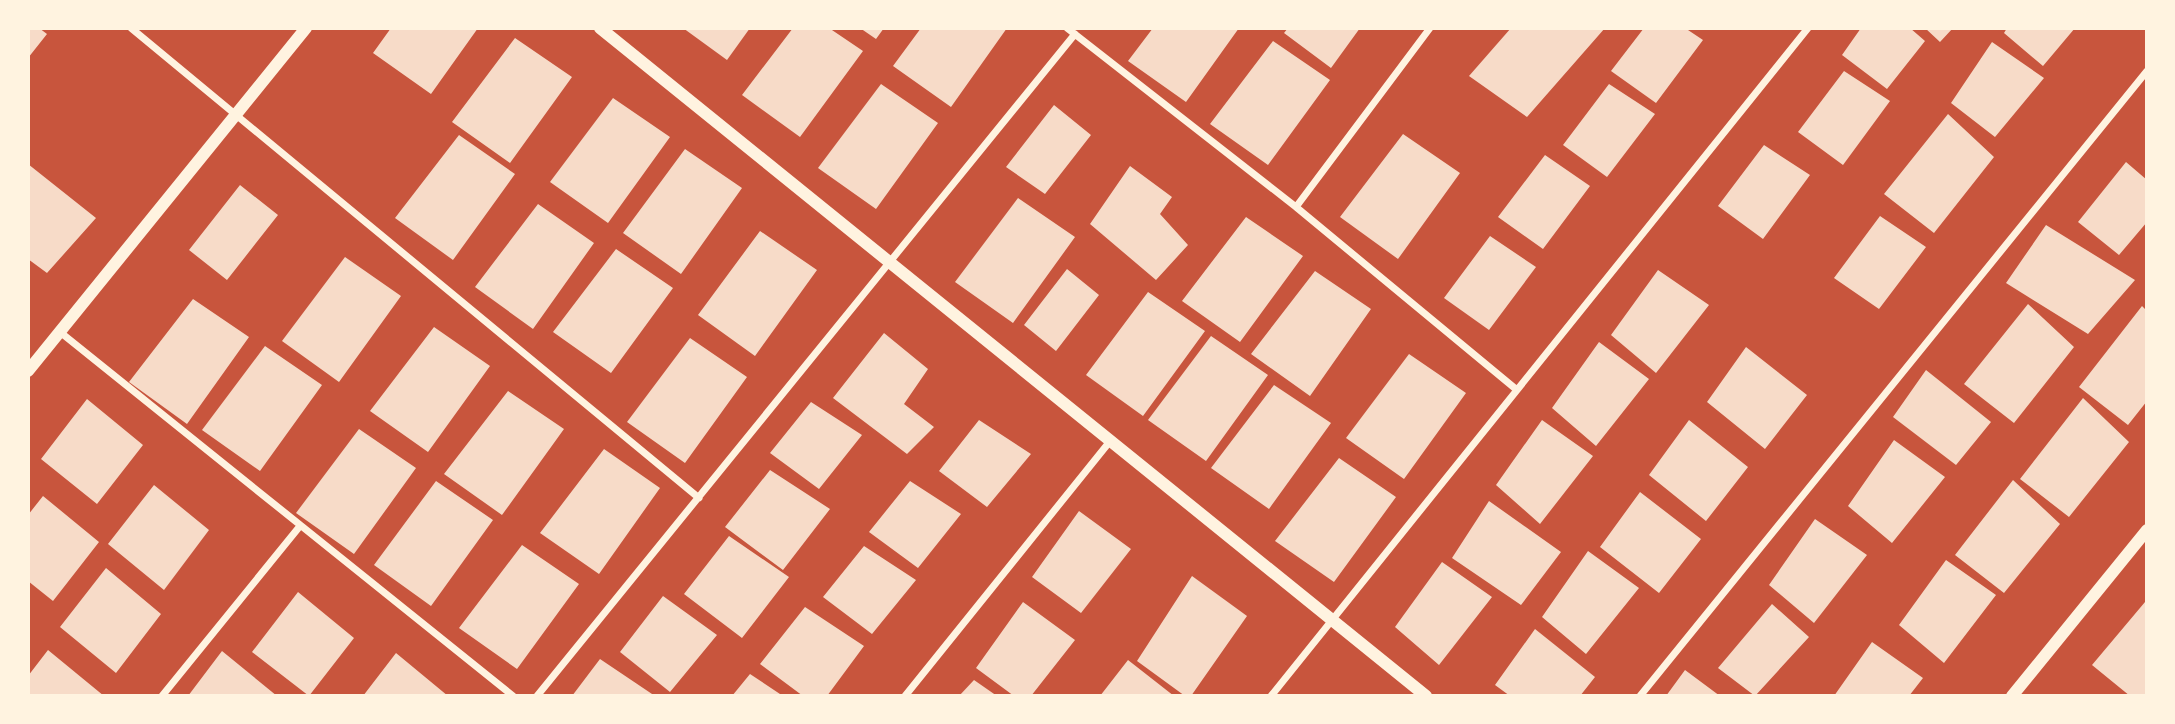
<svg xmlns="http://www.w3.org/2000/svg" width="2175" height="724" viewBox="0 0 2175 724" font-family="Karla,sans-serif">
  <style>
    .building { fill: #f7dbc8 }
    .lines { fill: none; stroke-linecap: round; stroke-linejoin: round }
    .minor { stroke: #fff3e0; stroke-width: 7 }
    .tertiary { stroke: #fff3e0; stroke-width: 12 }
  </style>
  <rect width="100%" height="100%" fill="#c8553d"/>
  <path class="building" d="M28 28H39L47 34 28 58Z
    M391 28H478L431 94 373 53Z
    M683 28H750L727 60Z
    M793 28H829L863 51 800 137 742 95Z
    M860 28H884L876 39Z
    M921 28H1007L951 107 893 66Z
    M1153 28H1239L1186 102 1128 61Z
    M1288 28H1360L1331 68 1284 33Z
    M1511 28H1605L1527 117 1469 76Z
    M1644 28H1685L1703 40 1656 103 1611 71Z
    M1861 28H1910L1925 41 1887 89 1842 55Z
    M1925 28H1953L1940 42Z
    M2007 28H2075L2043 66 2004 33Z
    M515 38 572 77 510 163 452 122Z
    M1273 41 1330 80 1268 165 1210 124Z
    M1992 42 2044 78 1995 137 1951 103Z
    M1844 71 1890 101 1843 165 1798 132Z
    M881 84 938 123 876 209 818 168Z
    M1609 84 1655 114 1607 177 1563 145Z
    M613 98 670 137 608 223 550 182Z
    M1054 105 1091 135 1045 194 1006 167Z
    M1948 114 1994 157 1934 233 1884 194Z
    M1403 134 1460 173 1398 259 1340 217Z
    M459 135 515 174 453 260 395 218Z
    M1764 145 1810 175 1763 239 1718 206Z
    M685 149 742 188 681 274 623 233Z
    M1545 155 1590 186 1543 249 1498 217Z
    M2126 162 2147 180V222L2119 255 2078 222Z
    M28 164 96 218 47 273 28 259Z
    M1130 166 1172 197 1160 214 1188 245 1156 280 1090 224Z
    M240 185 278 215 227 280 189 250Z
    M1018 198 1075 237 1013 323 955 282Z
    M538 204 594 243 533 329 475 287Z
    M1880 216 1926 247 1879 309 1834 278Z
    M1246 217 1303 256 1240 342 1182 301Z
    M2046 225 2135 280 2088 334 2006 283Z
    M760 231 817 270 755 356 698 315Z
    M1490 236 1536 267 1489 330 1444 298Z
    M616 249 673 288 611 373 553 332Z
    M345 257 401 296 339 382 282 341Z
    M1067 269 1099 295 1056 351 1024 325Z
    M1658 270 1709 305 1656 373 1611 335Z
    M1315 271 1371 309 1310 396 1251 354Z
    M1148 292 1205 331 1143 416 1086 375Z
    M193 299 249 337 187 424 129 382Z
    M2028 304 2074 347 2014 423 1964 384Z
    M2142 306 2147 311V401L2128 425 2079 387Z
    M434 327 490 366 428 452 370 411Z
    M884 333 928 369 904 404 934 427 907 454 833 398Z
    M1211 336 1268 375 1206 461 1148 420Z
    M690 338 747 377 685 463 627 422Z
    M1599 342 1649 379 1596 446 1552 408Z
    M265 346 322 385 260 471 202 430Z
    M1746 347 1807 395 1765 449 1707 402Z
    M1409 354 1466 393 1404 479 1346 438Z
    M1926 370 1991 422 1956 465 1893 417Z
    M1274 385 1331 423 1269 509 1211 468Z
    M508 391 564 429 502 515 444 474Z
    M2083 398 2129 442 2069 517 2020 479Z
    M87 399 143 445 97 504 41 459Z
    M811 402 862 435 819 489 770 453Z
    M979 420 1031 454 987 507 939 471Z
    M1542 420 1593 456 1540 524 1496 485Z
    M1689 420 1748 467 1706 521 1649 475Z
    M359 429 416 468 354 554 296 513Z
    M1894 440 1945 477 1892 543 1848 506Z
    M604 449 660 488 599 574 540 533Z
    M1339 458 1396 497 1334 582 1275 541Z
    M770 470 830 509 783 570 725 527Z
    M2013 480 2060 524 2004 593 1955 555Z
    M436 481 493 520 431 606 374 565Z
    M910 481 961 514 918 568 869 532Z
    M154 485 209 530 164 590 108 544Z
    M1640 492 1701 539 1659 593 1600 547Z
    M43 496 99 542 53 601 28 581V515Z
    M1489 501 1561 552 1521 605 1452 558Z
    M1079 511 1131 549 1081 613 1032 577Z
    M1815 519 1867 555 1814 623 1769 585Z
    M729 536 789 577 742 638 684 594Z
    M522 545 579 584 517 669 459 628Z
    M864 546 916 580 872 634 823 597Z
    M1588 551 1639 588 1586 654 1542 617Z
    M1946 560 1996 595 1944 663 1899 625Z
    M1442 562 1492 597 1439 665 1395 627Z
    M106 568 161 614 116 673 60 627Z
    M1192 576 1247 616 1191 696H1185L1137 661Z
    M298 592 354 638 309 696 252 652Z
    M663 596 717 635 670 692 620 652Z
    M1023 602 1075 640 1031 696H1014L976 668Z
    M2145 602 2147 696H2130L2092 665Z
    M1772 604 1809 637 1755 696 1718 668Z
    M805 607 864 646 827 696H803L760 664Z
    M1535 629 1595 677 1580 696H1510L1495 685Z
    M1872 642 1923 678 1909 696H1834Z
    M48 650 104 696H28V676Z
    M222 651 277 696H188Z
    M396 653 448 696H363Z
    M600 659 655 696H572Z
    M1128 660 1174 696H1100Z
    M1685 670 1720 696H1666Z
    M750 674 783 696H732Z
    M974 680 997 696H959Z"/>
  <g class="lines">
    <path class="minor" d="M131 28 699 498
      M1067 28 1296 207 1517 390
      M1296 207 1430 28
      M60 332 513 696
      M162 696 300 526
      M537 696 1075 34
      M905 696 1111 440
      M1271 696 1808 28
      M1640 696 2147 71"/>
    <path class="tertiary" d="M600 28 1426 696
      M28 371 306 28
      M2012 696 2147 530"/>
  </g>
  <rect width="2175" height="724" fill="none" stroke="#fff3e0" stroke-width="60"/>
</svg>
